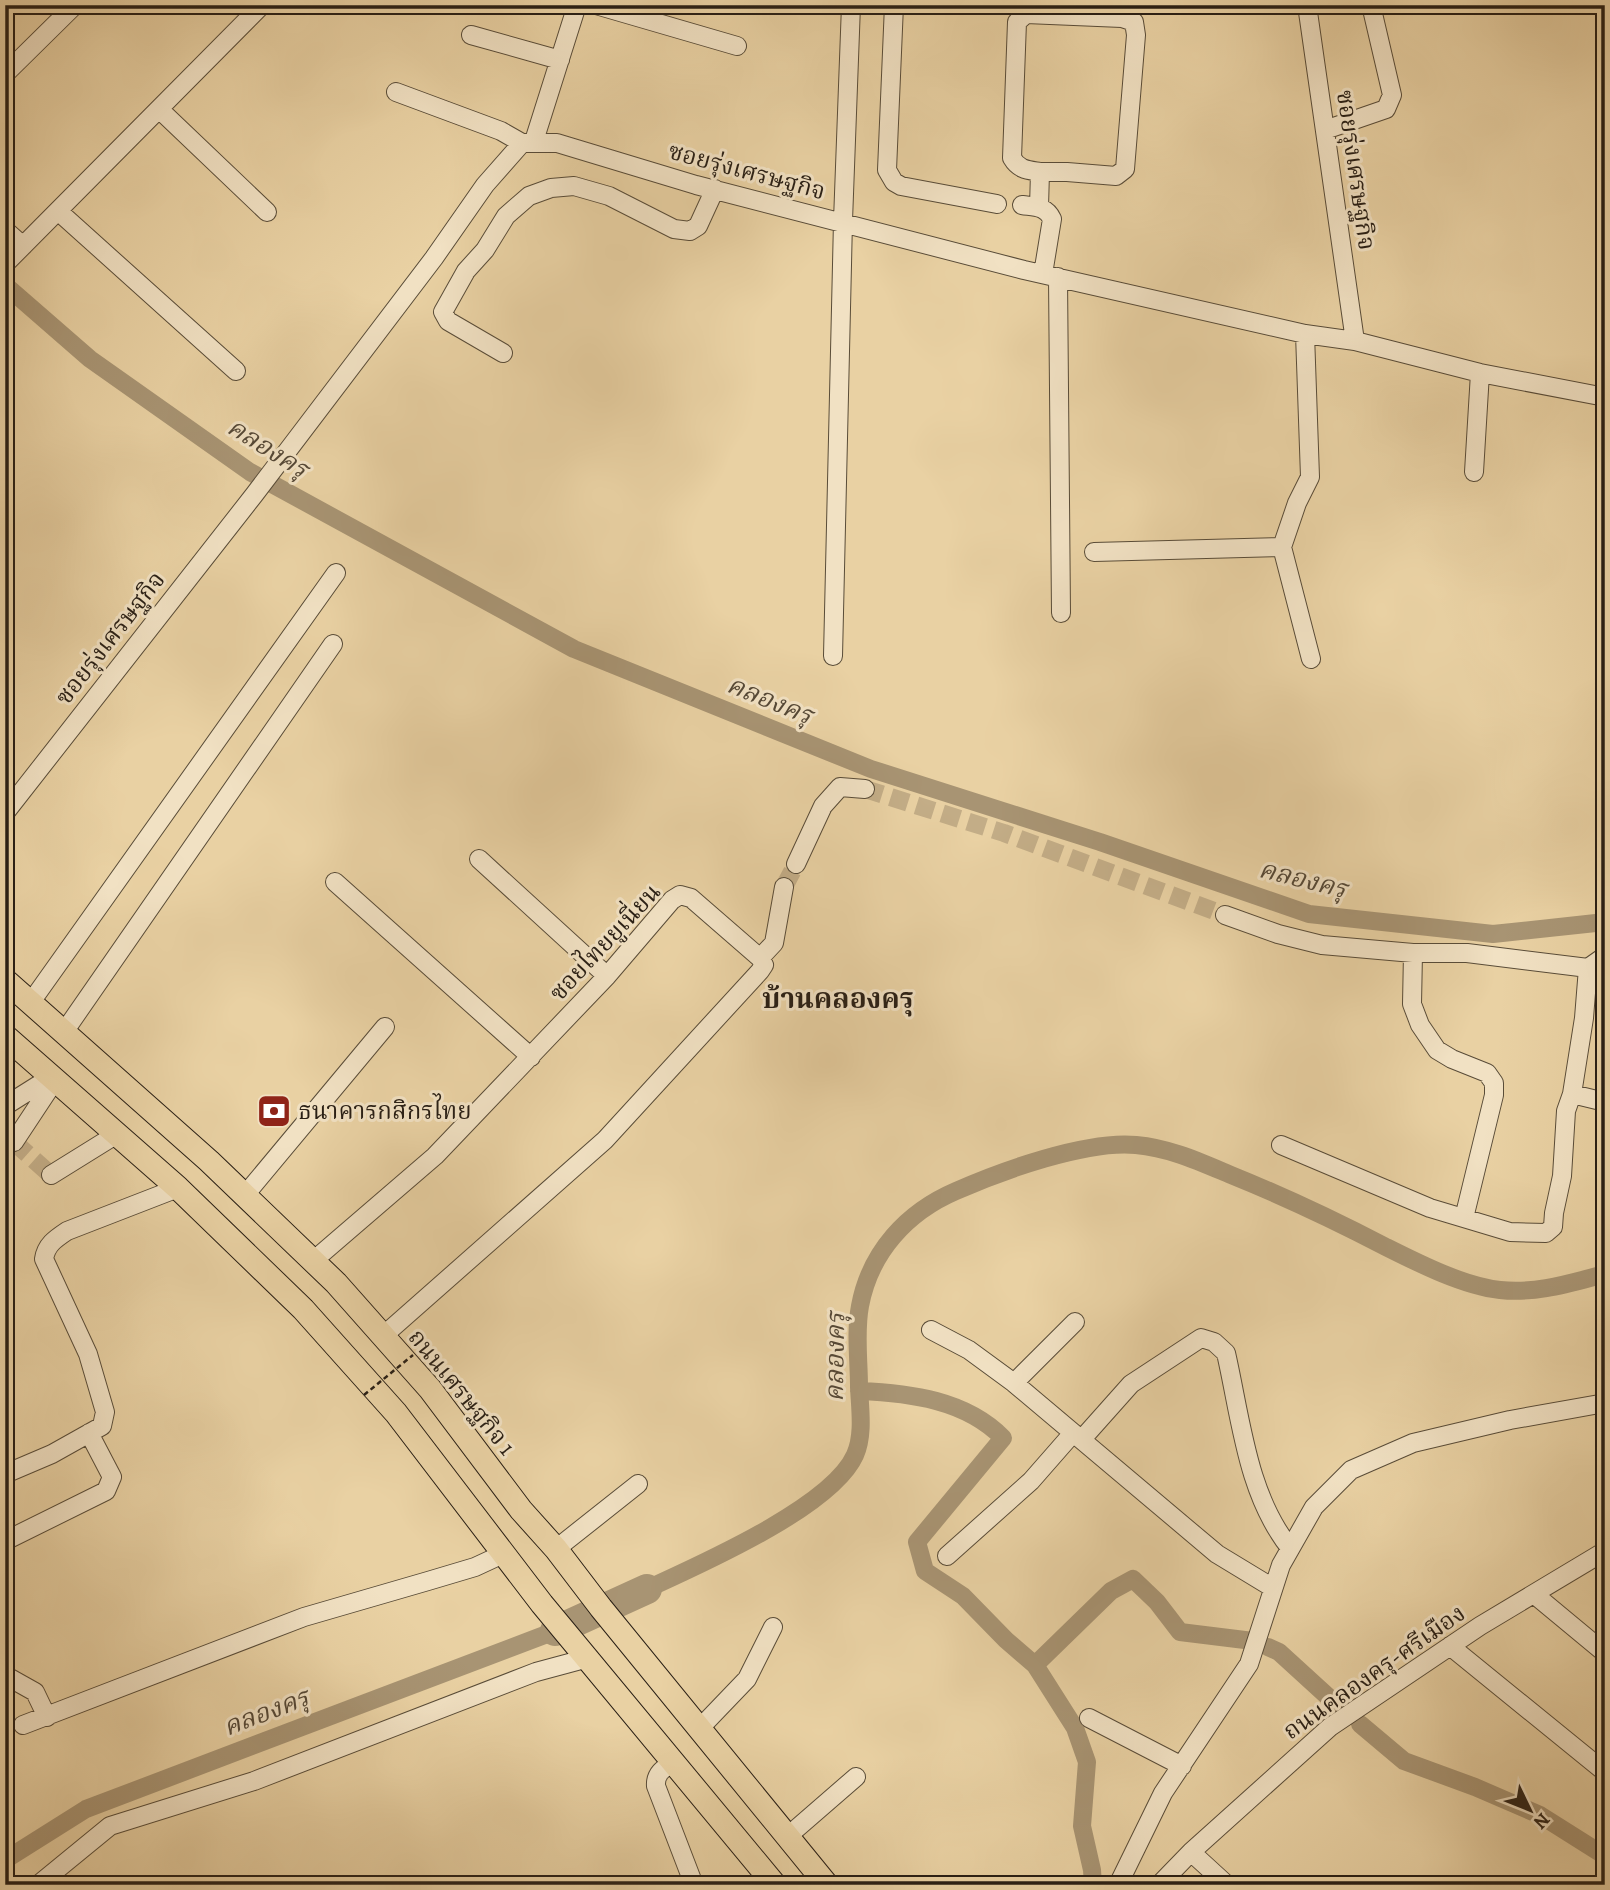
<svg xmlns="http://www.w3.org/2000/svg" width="1610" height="1890" viewBox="0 0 1610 1890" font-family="Alegreya,'Noto Serif Thai',serif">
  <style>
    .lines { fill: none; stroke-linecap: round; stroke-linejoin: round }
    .canal { stroke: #a89473; stroke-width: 18 }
    .river { stroke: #a89473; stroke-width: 30 }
    .minor-tunnel { stroke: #c3ad87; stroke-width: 18; stroke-dasharray: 18 9; stroke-linecap: butt }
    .minor-casing { stroke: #594c38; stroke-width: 20 }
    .major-casing { stroke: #291f15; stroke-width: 25 }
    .minor { stroke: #f1e1c3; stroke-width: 18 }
    .major { stroke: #e9d1a3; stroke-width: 23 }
    .path-bridge { stroke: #291f15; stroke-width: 2.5; stroke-dasharray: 5 3.5; stroke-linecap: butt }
    .labels { text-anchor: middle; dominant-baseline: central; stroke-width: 6; stroke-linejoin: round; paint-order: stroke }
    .street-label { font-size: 24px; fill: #291f15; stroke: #f1e1c3 }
    .poi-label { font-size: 24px; fill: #291f15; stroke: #f1e1c3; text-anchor: start }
    .water-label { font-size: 26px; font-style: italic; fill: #554836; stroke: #f1e1c3 }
    .quarter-label { font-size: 28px; font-weight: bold; fill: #291f15; stroke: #f1e1c3 }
  </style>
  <rect width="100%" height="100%" fill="#e9d1a3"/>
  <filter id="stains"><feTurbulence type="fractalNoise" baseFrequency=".00286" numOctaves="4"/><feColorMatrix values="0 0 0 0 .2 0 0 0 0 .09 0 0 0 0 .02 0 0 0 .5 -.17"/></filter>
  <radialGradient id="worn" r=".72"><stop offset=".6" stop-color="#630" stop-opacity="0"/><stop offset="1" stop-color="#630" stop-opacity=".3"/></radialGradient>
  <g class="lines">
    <path class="canal" d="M5 285 90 359 250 472 574 649 871 769 1100 842 1309 914 1493 934 1605 922
      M859 1391C910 1393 966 1400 1003 1438L917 1542 925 1571 963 1596 1006 1640 1035 1665 1075 1728 1087 1762 1082 1826 1092 1870 1093 1885
      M647 1589C699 1565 832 1507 855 1455 864 1435 860 1409 859 1387 859 1361 855 1332 860 1306 870 1252 907 1212 956 1191 1001 1171 1087 1140 1136 1145 1170 1148 1200 1162 1231 1175 1283 1196 1334 1220 1384 1246 1418 1263 1463 1286 1500 1290 1537 1294 1570 1283 1605 1274
      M1268 1647 1279 1652 1336 1704
      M1035 1665 1111 1591 1133 1579 1157 1602 1180 1632 1253 1641
      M1360 1724 1404 1761 1475 1787 1540 1815 1605 1856
      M5 1860 86 1809 555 1631"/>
    <path class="river" d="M555 1631 647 1589"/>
    <path class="minor-tunnel" d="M865 789 1004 833 1225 915
      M784 887 796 864
      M14 1142 51 1175"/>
    <g class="minor-casing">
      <path id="minor" d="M596 5 737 46
        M894 5 887 170 894 182 901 186 997 204
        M1307 5 1355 341
        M471 35 560 60
        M5 74 75 5
        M396 92 501 131 522 143
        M159 109 267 212
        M1325 130 1386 109 1392 95 1371 5
        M534 141 577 5
        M1022 205C1035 207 1046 206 1052 219L1043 274
        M1039 207 1040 172C1028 170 1019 170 1012 158L1017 22 1026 14 1122 18 1134 22 1136 35 1125 169 1116 176 1067 172H1040
        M58 211 236 371
        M5 230 23 246
        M5 264 262 5
        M1058 277 1061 613
        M1305 334 1310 477 1297 503 1282 547 1311 659
        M503 353 448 321 443 312 466 271 485 250 506 216 529 196 551 188 574 186 609 196 674 229 690 231 698 226 715 189
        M1474 472 1480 373
        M1094 552 1282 547
        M833 656 843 221 851 5
        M5 813 254 495 434 258 485 185 522 143H557L696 185 1024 270 1305 334 1355 341 1480 373 1605 397
        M479 859 607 976
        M796 864 823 806 840 787 865 789
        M335 882 531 1057
        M1225 915 1278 934 1322 945 1413 953H1467L1588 968
        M1413 953 1412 1004 1420 1025 1437 1050 1452 1059 1487 1073 1494 1083V1095L1464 1218
        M760 958 774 943 784 887
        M31 1002 336 573
        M64 1032 333 644
        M1572 1094 1605 1102
        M5 1106 51 1077
        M14 1142 55 1080
        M1281 1145 1430 1208 1510 1232 1546 1233 1553 1227 1554 1213 1562 1176 1566 1111 1572 1094 1584 1018 1588 968 1605 956
        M51 1175 117 1134
        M245 1195 385 1027
        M313 1261 435 1156 607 976 672 900 680 895 691 898 760 958 764 965 760 971 605 1140 383 1336
        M931 1330 969 1350 1014 1383 1217 1554 1273 1588
        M1014 1383 1075 1322
        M1082 1439 1131 1384 1201 1338 1214 1342 1226 1353C1241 1419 1247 1494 1290 1548
        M5 1474 52 1454 102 1426 105 1412 88 1354 44 1259C46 1245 55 1239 67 1231L178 1188
        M5 1541 106 1491 112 1477 89 1433
        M556 1549 638 1484
        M947 1556 1031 1481 1073 1433
        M1535 1595 1605 1653
        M1450 1646 1605 1772
        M10 1678 35 1692 47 1717
        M1089 1718 1182 1766
        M23 1725 304 1617 428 1581 475 1567 503 1554
        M700 1728 747 1679 773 1627
        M674 1762C664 1768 655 1773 656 1786L694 1885
        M788 1836 856 1777
        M1191 1852 1227 1885
        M38 1885 110 1826 254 1781 536 1672 588 1658
        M1118 1885 1163 1793 1249 1664 1281 1565 1314 1507 1351 1470 1413 1443 1510 1420 1605 1403
        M1159 1885 1191 1852 1330 1727 1480 1626 1605 1551"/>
    </g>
    <g class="major-casing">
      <path id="major" d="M5 980 209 1161 336 1283 430 1389 521 1510 556 1549 601 1608 827 1885
        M5 1036 178 1188 303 1309 396 1413 542 1604 775 1885"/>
    </g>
    <use href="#minor" class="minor"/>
    <use href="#major" class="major"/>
    <path class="path-bridge" d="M364 1395 413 1355"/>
  </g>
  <defs>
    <g id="bank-square" transform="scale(1.75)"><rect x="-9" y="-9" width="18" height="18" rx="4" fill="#8f2418" stroke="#f1e1c3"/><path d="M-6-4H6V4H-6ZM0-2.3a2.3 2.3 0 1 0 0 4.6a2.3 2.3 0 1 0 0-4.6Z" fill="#fff"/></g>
  </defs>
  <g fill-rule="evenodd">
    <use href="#bank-square" x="274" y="1111"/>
  </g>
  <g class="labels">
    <g class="street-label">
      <text transform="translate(1356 170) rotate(82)">ซอยรุ่งเศรษฐกิจ</text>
      <text transform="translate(747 171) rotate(15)">ซอยรุ่งเศรษฐกิจ</text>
      <text transform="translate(110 638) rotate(-52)">ซอยรุ่งเศรษฐกิจ</text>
      <text transform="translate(605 942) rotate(-47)">ซอยไทยยูเนี่ยน</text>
      <text transform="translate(462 1392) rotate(51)">ถนนเศรษฐกิจ 1</text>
      <text transform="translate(1374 1672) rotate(-35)">ถนนคลองครุ-ศรีเมือง</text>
    </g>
    <g class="poi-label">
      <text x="298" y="1111">ธนาคารกสิกรไทย</text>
    </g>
    <g class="water-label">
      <text transform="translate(268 448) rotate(32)">คลองครุ</text>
      <text transform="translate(770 700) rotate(22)">คลองครุ</text>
      <text transform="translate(1303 879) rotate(14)">คลองครุ</text>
      <text transform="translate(835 1357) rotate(-89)">คลองครุ</text>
      <text transform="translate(266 1712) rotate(-21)">คลองครุ</text>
    </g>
    <g class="quarter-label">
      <text x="838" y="999">บ้านคลองครุ</text>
    </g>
  </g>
  <rect width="1610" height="1890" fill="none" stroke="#e9d1a3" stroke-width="28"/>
  <rect x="7" y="7" width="1596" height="1876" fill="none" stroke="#291f15" stroke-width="3.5"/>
  <rect x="14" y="14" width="1582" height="1862" fill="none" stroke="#291f15" stroke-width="2"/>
  <g transform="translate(1530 1810) rotate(133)" stroke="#f1e1c3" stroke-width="5" paint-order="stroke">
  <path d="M0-5L12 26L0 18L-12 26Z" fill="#291f15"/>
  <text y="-10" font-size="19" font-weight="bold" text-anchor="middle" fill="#291f15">N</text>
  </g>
  <rect width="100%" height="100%" filter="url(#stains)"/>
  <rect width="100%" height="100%" fill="url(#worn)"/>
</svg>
